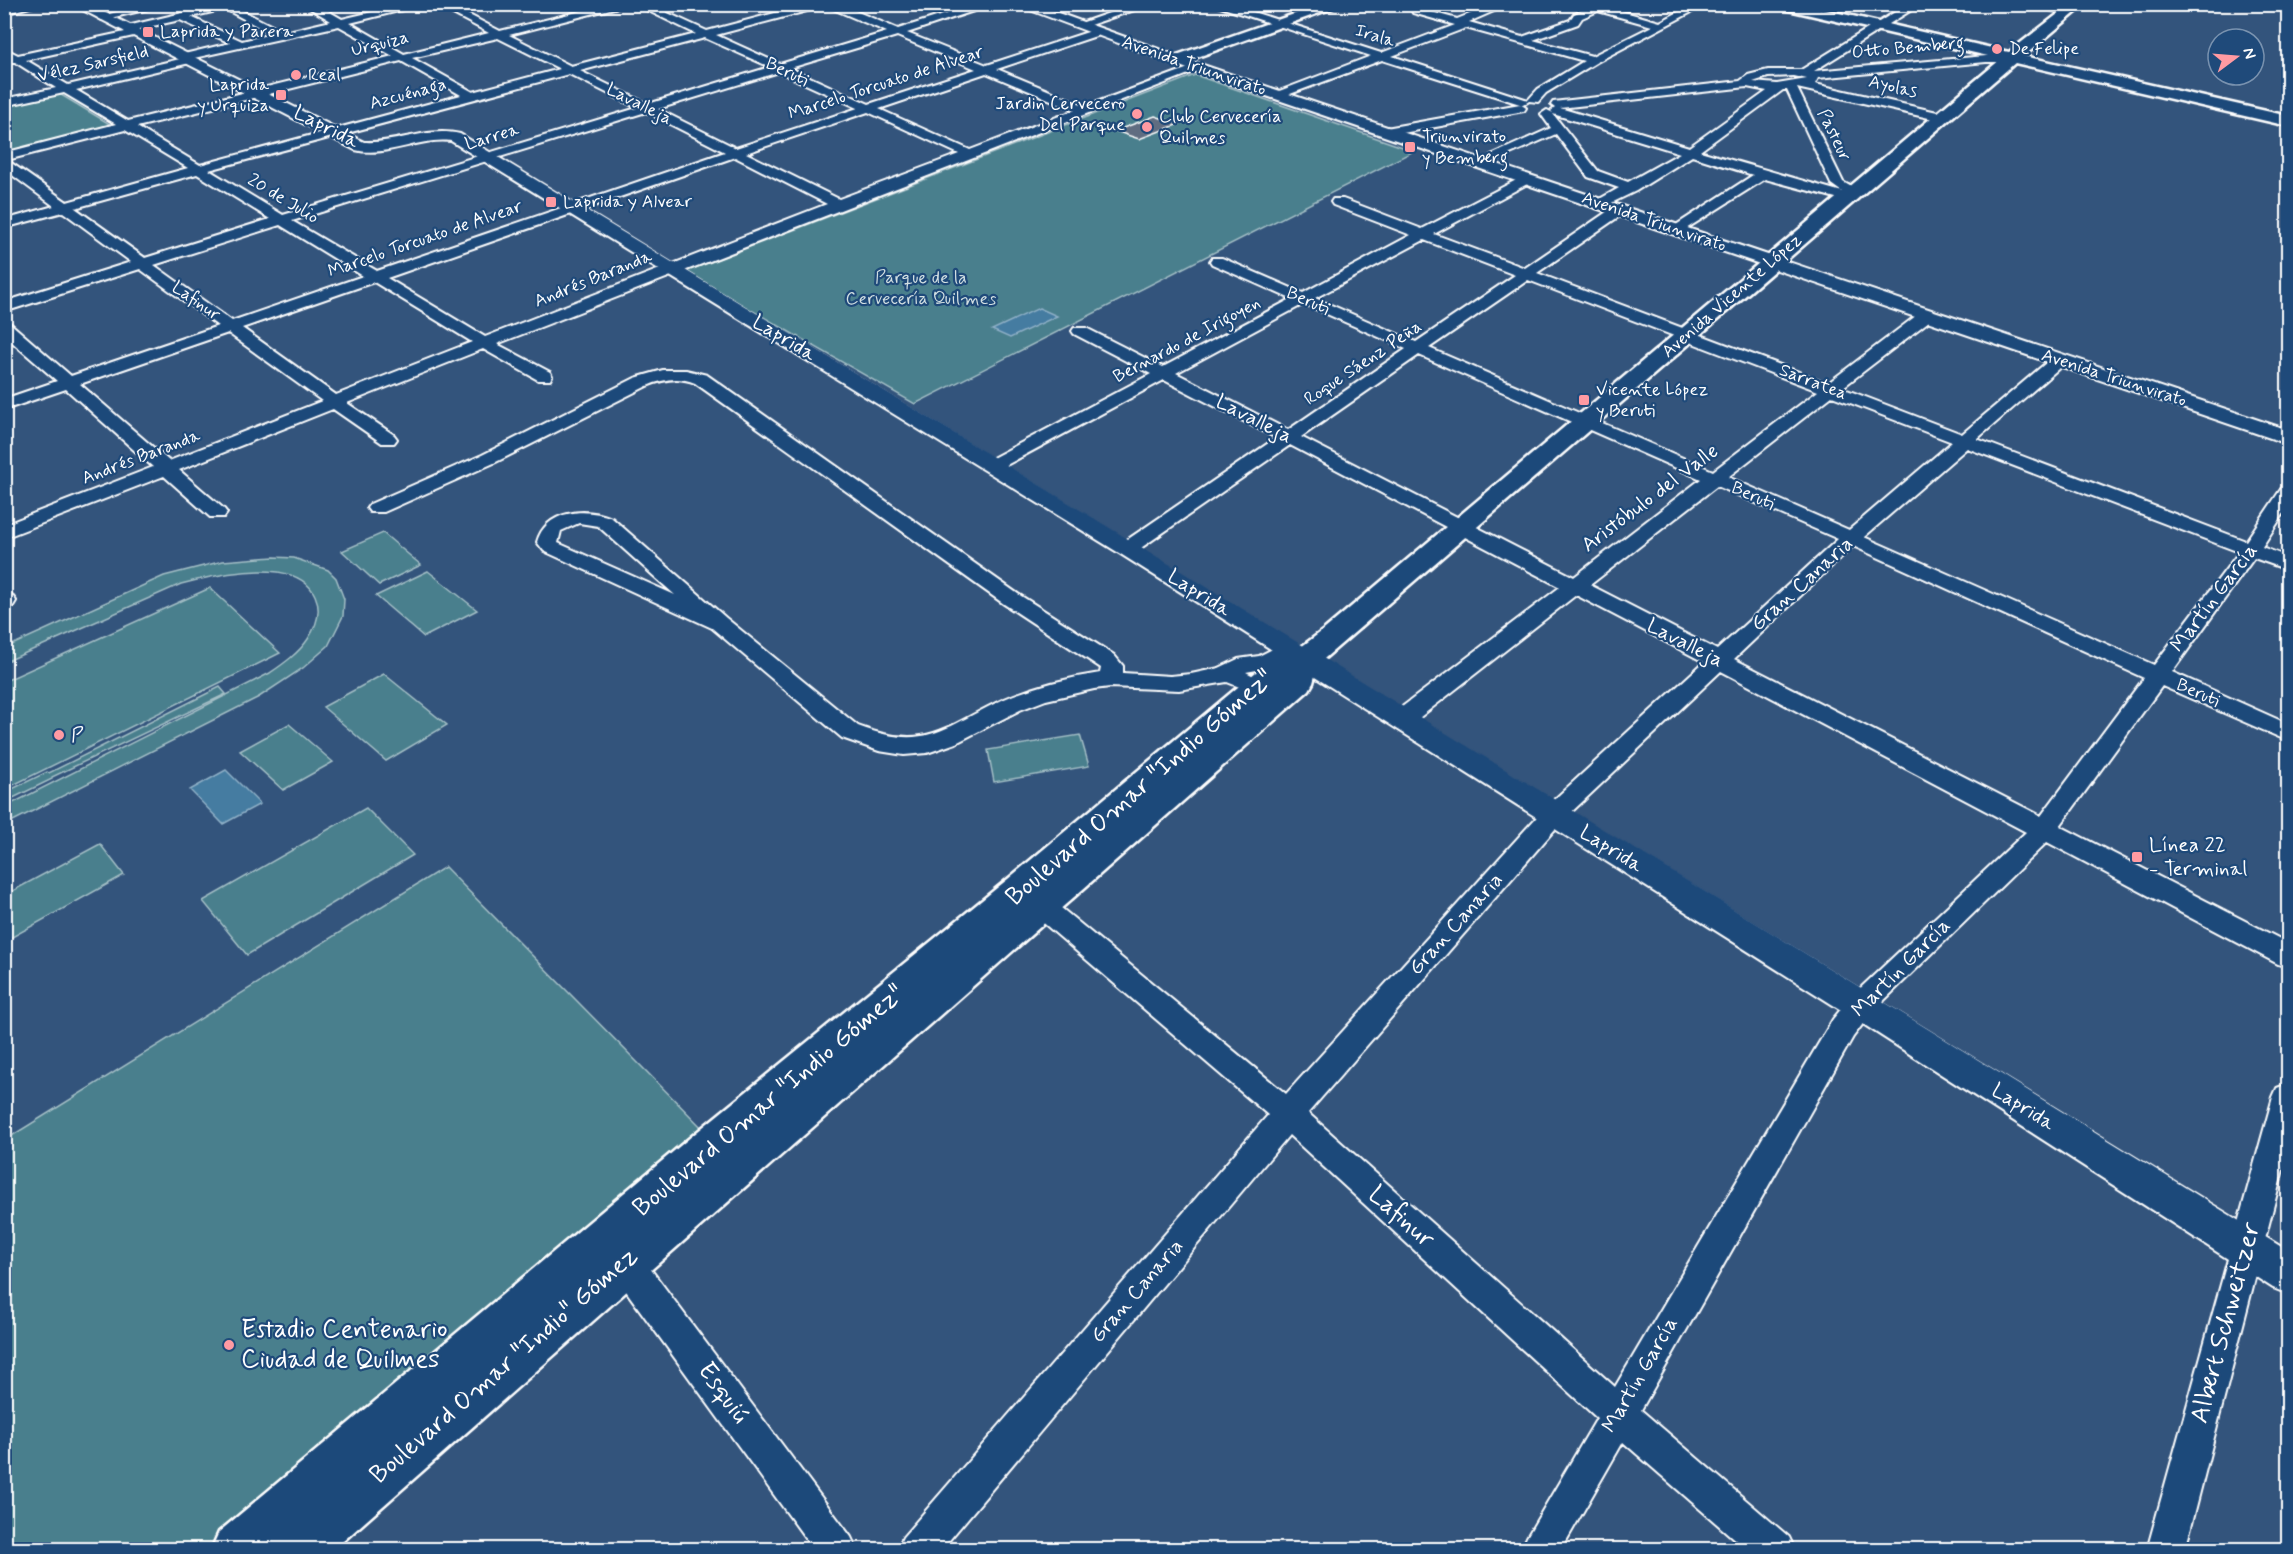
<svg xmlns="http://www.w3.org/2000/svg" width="2293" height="1554" viewBox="0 0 2293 1554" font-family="Mynerve,sans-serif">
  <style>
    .green { fill: #4a7f8d; stroke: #a4bfc6; stroke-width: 1.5 }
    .water { fill: #457ca1; stroke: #8fb0c7; stroke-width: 1.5 }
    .building { fill: #616d81; stroke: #fff; stroke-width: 1.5 }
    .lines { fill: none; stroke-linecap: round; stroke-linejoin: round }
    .minor-casing { stroke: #fff; stroke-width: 4 }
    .tertiary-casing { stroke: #fff; stroke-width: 4 }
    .secondary-casing { stroke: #fff; stroke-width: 5 }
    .minor { fill: #1f4a7a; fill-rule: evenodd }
    .tertiary { fill: #1f4a7a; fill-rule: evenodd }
    .secondary { fill: #1f4a7a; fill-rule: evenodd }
    .poi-dot { fill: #ff9aa2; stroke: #1f4a7a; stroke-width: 2 }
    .labels { text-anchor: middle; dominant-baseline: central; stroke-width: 4.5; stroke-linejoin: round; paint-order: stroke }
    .far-poi-label { font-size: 18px; fill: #fff; stroke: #1f4a7a; text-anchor: start }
    .far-street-label { font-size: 18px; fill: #fff; stroke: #1f4a7a }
    .far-park-label { font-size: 18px; fill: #d2dfe2; stroke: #1f4a7a }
    .street-label { font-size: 21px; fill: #fff; stroke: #1f4a7a }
    .poi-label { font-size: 21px; fill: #fff; stroke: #1f4a7a; text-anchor: start }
    .near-street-label { font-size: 26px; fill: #fff; stroke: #1f4a7a }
    .near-poi-label { font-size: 26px; fill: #fff; stroke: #1f4a7a; text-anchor: start }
  </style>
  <rect width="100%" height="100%" fill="#33547c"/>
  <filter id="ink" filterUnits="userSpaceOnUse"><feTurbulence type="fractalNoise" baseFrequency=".0167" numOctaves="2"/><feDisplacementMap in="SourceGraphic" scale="12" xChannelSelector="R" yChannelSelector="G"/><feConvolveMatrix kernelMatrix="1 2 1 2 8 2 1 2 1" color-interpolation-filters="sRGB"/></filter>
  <g filter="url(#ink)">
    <path class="green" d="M1195 75 1414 151 915 404 685 272Z
      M58 93 113 126 5 153V106Z
      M383 533 421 565 379 585 342 551Z
      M274 557 294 558 328 570 336 578 344 599 343 616 328 646 303 668 259 697 5 825V807L270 673C283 664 299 653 308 639 329 607 316 578 278 572 246 568 212 576 181 584L5 662V648L164 576 223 561Z
      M428 571 477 610 424 637 376 596Z
      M210 588 280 653 5 789V681Z
      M384 674 447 725 386 761 323 707Z
      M220 687 226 694 52 777V779L13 798 8 791 47 772 49 773Z
      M289 724 333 762 283 790 240 751Z
      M1080 735 1089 766 994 782 988 750Z
      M366 808 413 855 247 955 203 901Z
      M100 844 124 875 5 941V895Z
      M445 867 707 1133 209 1549 5 1550V1140Z"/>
    <path class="water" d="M1039 308 1057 316 1010 338 992 330Z
      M226 770 260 804 223 824 190 790Z"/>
    <path class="building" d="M1155 116 1179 124 1139 139 1115 131Z"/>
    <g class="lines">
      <g class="minor-casing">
        <path id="minor" d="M20 4H41L4 14V8Z
          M149 4 161 6 102 20 97 17Z
          M220 4H240L235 7 284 32 331 21 303 4H316L342 19 406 4H427L350 23 404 54 489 33 434 4H448L500 31 610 4H630L509 35 571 66 696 34 634 4H648L707 31 809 4H839L898 29 978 4H995L907 33 987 65 1094 30H1102V34L997 69 1086 106 1194 66 1198 65 1204 68 497 344 550 372 552 376 550 380H538L483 349 347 403 394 435 397 439 394 443H382L333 409 179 470 224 509 227 513 224 517H210L164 476 4 538V525L153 467 66 389 4 410V399L57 381 4 335V321L10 323 71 376 218 326 140 269 4 312V302L131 262 63 212 4 228V220L54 206 4 169V153L116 124 64 93 4 106V99L56 88 15 62H6L4 48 18 55 125 32 122 29 123 27ZM826 6 887 32 780 64 716 35ZM225 9 272 34 242 41 191 17ZM180 20 230 43 180 55V59L68 85 26 60 138 35 139 33 135 30ZM339 26 393 56 128 121 76 90 194 62V58ZM897 36 976 69 869 104 790 68ZM498 38 560 69 473 92 412 58ZM705 38 770 67 648 104 580 71ZM401 61 461 95 200 165 137 127ZM779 72 858 108 736 148 658 109ZM986 73 1075 110 970 150 879 109ZM569 74 637 108 283 215 209 170ZM646 112 725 152 377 271 292 221ZM868 112 959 154 839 199 746 153ZM125 130 188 168 67 202 7 160ZM735 157 827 204 485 337 387 278ZM197 174 270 219 145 258 75 208ZM280 225 363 276 232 321 154 265ZM374 282 472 342 336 395 242 328ZM228 333 322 401 169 461 80 384Z
          M1135 4H1152L1084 27 1075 25Z
          M1211 4H1228L1381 53 1455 25 1413 13 1412 11 1417 8 1457 19 1495 4H1510L1469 22 1522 37 1570 20 1574 14 1588 8 1584 4H1610L1607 7 1660 22 1693 4H1707L1597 62 1546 93 1538 102 1529 101 1523 105 1382 60 1282 97H1274V93L1371 56ZM1598 11 1652 26 1592 56 1533 40 1578 24 1582 18ZM1466 28 1584 61 1538 89 1528 100 1392 56Z
          M1908 4H1921L1814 71 1986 56H2010L2015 59 2010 62H1986L1818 78 1815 84 1946 114 1948 117 1942 121 1797 88 1843 182 1860 192 1853 196 1852 200 1847 201 1765 179 1678 234 1673 233 1671 230 1673 227 1753 175 1692 156 1636 191 1601 208 1596 207 1594 204 1596 201 1619 188 1588 177 1556 134 1501 158 1497 159 1491 155 1551 128 1541 114 1547 110 1553 113 1551 111 1555 108 1551 105 1553 102 1740 81 1748 75 1768 70H1801ZM1794 76 1807 79 1777 84 1753 82 1768 77ZM1747 87 1767 91 1689 147 1560 108ZM1783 90H1787L1831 184 1842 192 1700 151ZM1553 114 1680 153 1628 182 1598 171Z
          M2025 4H2048L2075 12 2070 15Z
          M1520 104 1526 108 1524 111 1386 136 1380 132 1386 128Z
          M1526 175 1533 179 1531 182 1434 234 1525 268 1614 207H1624L1626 210 1624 213 1537 273 1828 383 1921 312H1933L1935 315 1933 318 1842 388 1962 434 2053 357 2059 355 2067 360 2065 363 1977 439 2246 541 2281 489 2288 487V507L2262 547 2288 557V570L2254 558 2172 672 2288 724V741L2162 686 2060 826 2288 943V967L2278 964 2047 842 1871 1013 1853 1037 1641 1410 1789 1537 1795 1550H1747L1623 1442 1561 1550H1521L1527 1537 1597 1418 1289 1135 941 1550H897L903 1537 1268 1115 1019 902 1015 895 1019 888 1028 885 1037 888 1286 1094 1545 808 1704 662 1576 595 1410 725 1402 727 1394 725 1391 719 1394 713 1560 587 1290 445 1135 552H1121L1118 548 1121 544 1276 438 1164 380 999 469H987L984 465 987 461 1151 374 1074 334 1072 331 1074 328H1086L1163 367 1291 299 1212 264 1210 261 1212 258H1222L1303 293 1411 235 1333 205 1331 202 1333 199H1343L1422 229ZM1424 240 1515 275 1416 342 1315 298ZM1528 280 1818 391 1713 471 1429 348ZM1304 304 1406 349 1288 430 1176 373ZM1419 355 1701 479 1574 577 1301 437ZM1832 396 1952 442 1849 530 1728 477ZM1967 448 2239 552 2154 665 1864 537ZM1717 486 1838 539 1717 650 1590 585ZM1853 546 2144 678 2041 816 1734 659ZM1721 671 2026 832 1851 997 1833 1019 1615 1387 1308 1113 1563 820Z
          M663 370H686L707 375 1018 594 1114 655 1123 666V673L1170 676 1191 674 1219 668 1238 659 1259 656 1286 642 1294 644 1297 649C1286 666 1264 669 1246 672L1265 682 1268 687 1265 692 1257 694 1227 682 1179 690 1110 687 1094 689 1046 700 1020 710 956 743 927 753 904 755 879 751 842 738 712 628 544 551 537 542C546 510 585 507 612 518L726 618 858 726C926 752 943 728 1002 700 1032 687 1067 678 1100 673L1101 668 1004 604 695 383C679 376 663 379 647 386L494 463 384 512H370L367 508 370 504 482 455 635 378ZM579 523 598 526 675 595 558 543 561 531Z
          M4 593 11 594 16 601 13 606 4 607Z
          M2288 1084V1150L2185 1550H2147L2273 1097 2277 1088Z
          M620 1239 632 1244 851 1537 857 1550H814L608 1266 604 1255 608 1244Z"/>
      </g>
      <g class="tertiary-casing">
        <path id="tertiary" d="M71 4H88L364 142C397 144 427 126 460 134 1072 503 1681 876 2288 1251V1294L2273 1288 1849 1015 1119 553 451 141C419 137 387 158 355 150Z
          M1014 4H1033L1203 65 2288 430V444L1193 71Z"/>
      </g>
      <g class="secondary-casing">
        <path id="secondary" d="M1323 4H1344L1181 63 1176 65 1168 60 1171 57Z
          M1774 4H1800L2009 52 2071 4H2086L2024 56 2288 116V126L2015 63 1318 664 1313 683 1309 690 333 1550H211L219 1532 692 1136 1008 879 1268 662 1293 653 1325 629 2001 59 1780 8Z"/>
      </g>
      <use href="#minor" class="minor"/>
      <use href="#tertiary" class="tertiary"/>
      <use href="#secondary" class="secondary"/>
    </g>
  </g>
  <g class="poi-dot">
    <rect x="142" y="26" width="12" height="12" rx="3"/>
    <circle cx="1997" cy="49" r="6"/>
    <circle cx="296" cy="75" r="6"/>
    <rect x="275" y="89" width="12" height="12" rx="3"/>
    <circle cx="1137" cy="114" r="6"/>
    <circle cx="1147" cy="127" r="6"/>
    <rect x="1404" y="141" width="12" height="12" rx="3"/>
    <rect x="545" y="196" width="12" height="12" rx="3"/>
    <rect x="1578" y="394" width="12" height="12" rx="3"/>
    <circle cx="59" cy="735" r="6"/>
    <rect x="2131" y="851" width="12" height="12" rx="3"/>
    <circle cx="229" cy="1345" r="6"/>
  </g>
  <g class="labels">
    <g class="far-poi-label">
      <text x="160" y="32">Laprida y Parera</text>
      <text x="2009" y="49">De Felipe</text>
      <text x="308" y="75">Real</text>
      <text x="269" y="85" text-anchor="end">Laprida<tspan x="269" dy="21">y Urquiza</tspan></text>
      <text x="1125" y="104" text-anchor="end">Jardin Cervecero<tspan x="1125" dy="21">Del Parque</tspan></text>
      <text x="1159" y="117">Club Cervecería<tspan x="1159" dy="21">Quilmes</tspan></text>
      <text x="1422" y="137">Triunvirato<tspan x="1422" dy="21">y Bemberg</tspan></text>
      <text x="563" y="202">Laprida y Alvear</text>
      <text x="1596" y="390">Vicente López<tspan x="1596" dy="21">y Beruti</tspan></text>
    </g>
    <g class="far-street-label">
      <text transform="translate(1375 36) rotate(17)">Irala</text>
      <text transform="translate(380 44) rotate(-14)">Urquiza</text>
      <text transform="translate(1908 48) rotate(-5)">Otto Bemberg</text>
      <text transform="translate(93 64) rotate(-13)">Vélez Sarsfield</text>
      <text transform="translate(1194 66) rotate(19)">Avenida Triunvirato</text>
      <text transform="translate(787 72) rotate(25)">Beruti</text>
      <text transform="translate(886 83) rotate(-18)">Marcelo Torcuato de Alvear</text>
      <text transform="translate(1893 87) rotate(13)">Ayolas</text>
      <text transform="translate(408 94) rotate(-15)">Azcuénaga</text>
      <text transform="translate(639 104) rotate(27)">Lavalleja</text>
      <text transform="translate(1834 135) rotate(64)">Pasteur</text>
      <text transform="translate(492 137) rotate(-17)">Larrea</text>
      <text transform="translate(283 199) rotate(31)">20 de Julio</text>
      <text transform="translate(1654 222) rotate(19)">Avenida Triunvirato</text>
      <text transform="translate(425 239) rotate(-19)">Marcelo Torcuato de Alvear</text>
      <text transform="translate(593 279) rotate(-22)">Andrés Baranda</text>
      <text transform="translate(1732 296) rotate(-41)">Avenida Vicente López</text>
      <text transform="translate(196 301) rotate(35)">Lafinur</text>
      <text transform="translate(1308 301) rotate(24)">Beruti</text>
      <text transform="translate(1187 340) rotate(-28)">Bernardo de Irigoyen</text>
      <text transform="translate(1363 363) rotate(-34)">Roque Sáenz Peña</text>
      <text transform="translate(2114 378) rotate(18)">Avenida Triunvirato</text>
      <text transform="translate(1813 382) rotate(21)">Sarratea</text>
      <text transform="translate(141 457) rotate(-21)">Andrés Baranda</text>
      <text transform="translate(1753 496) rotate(24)">Beruti</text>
      <text transform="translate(2198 693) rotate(24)">Beruti</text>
    </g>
    <g class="far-park-label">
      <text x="921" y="278">Parque de la<tspan x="921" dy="21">Cervecería Quilmes</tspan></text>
    </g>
    <g class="street-label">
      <text transform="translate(326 127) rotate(27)">Laprida</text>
      <text transform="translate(784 338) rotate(31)">Laprida</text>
      <text transform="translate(1254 419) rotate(27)">Lavalleja</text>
      <text transform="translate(1650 498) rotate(-37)">Aristóbulo del Valle</text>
      <text transform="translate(1802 584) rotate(-42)">Gran Canaria</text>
      <text transform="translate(1199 593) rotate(32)">Laprida</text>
      <text transform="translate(2214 598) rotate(-53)">Martín García</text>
      <text transform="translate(1685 643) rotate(27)">Lavalleja</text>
      <text transform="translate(1611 849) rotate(32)">Laprida</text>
      <text transform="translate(1456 924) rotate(-48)">Gran Canaria</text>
      <text transform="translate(1901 968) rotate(-45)">Martín García</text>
      <text transform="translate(2023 1107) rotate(32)">Laprida</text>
      <text transform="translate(1137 1291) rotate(-49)">Gran Canaria</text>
      <text transform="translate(1640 1375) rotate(-60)">Martín García</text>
    </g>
    <g class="poi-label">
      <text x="71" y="735">P</text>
      <text x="2149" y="845">Línea 22<tspan x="2149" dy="24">- Terminal</tspan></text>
    </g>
    <g class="near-street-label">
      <text transform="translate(1140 788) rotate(-41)">Boulevard Omar "Indio Gómez"</text>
      <text transform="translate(769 1101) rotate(-40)">Boulevard Omar "Indio Gómez"</text>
      <text transform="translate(1401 1217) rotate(42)">Lafinur</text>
      <text transform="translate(2226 1323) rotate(-75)">Albert Schweitzer</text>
      <text transform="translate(504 1366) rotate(-41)">Boulevard Omar "Indio" Gómez</text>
      <text transform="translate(723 1393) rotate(54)">Esquiú</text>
    </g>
    <g class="near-poi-label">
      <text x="241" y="1330">Estadio Centenario<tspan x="241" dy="30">Ciudad de Quilmes</tspan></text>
    </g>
  </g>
  <rect width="2293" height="1554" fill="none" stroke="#1f4a7a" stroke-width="24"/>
  <rect x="12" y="12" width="2269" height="1530" fill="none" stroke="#fff" stroke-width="2" filter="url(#ink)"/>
  <g transform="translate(2236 57) rotate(74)"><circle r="28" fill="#1f4a7a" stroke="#7992af" stroke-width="1.5"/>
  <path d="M0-4.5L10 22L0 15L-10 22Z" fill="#ff9aa2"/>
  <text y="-9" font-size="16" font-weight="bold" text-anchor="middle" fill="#ffffff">N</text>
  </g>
</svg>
